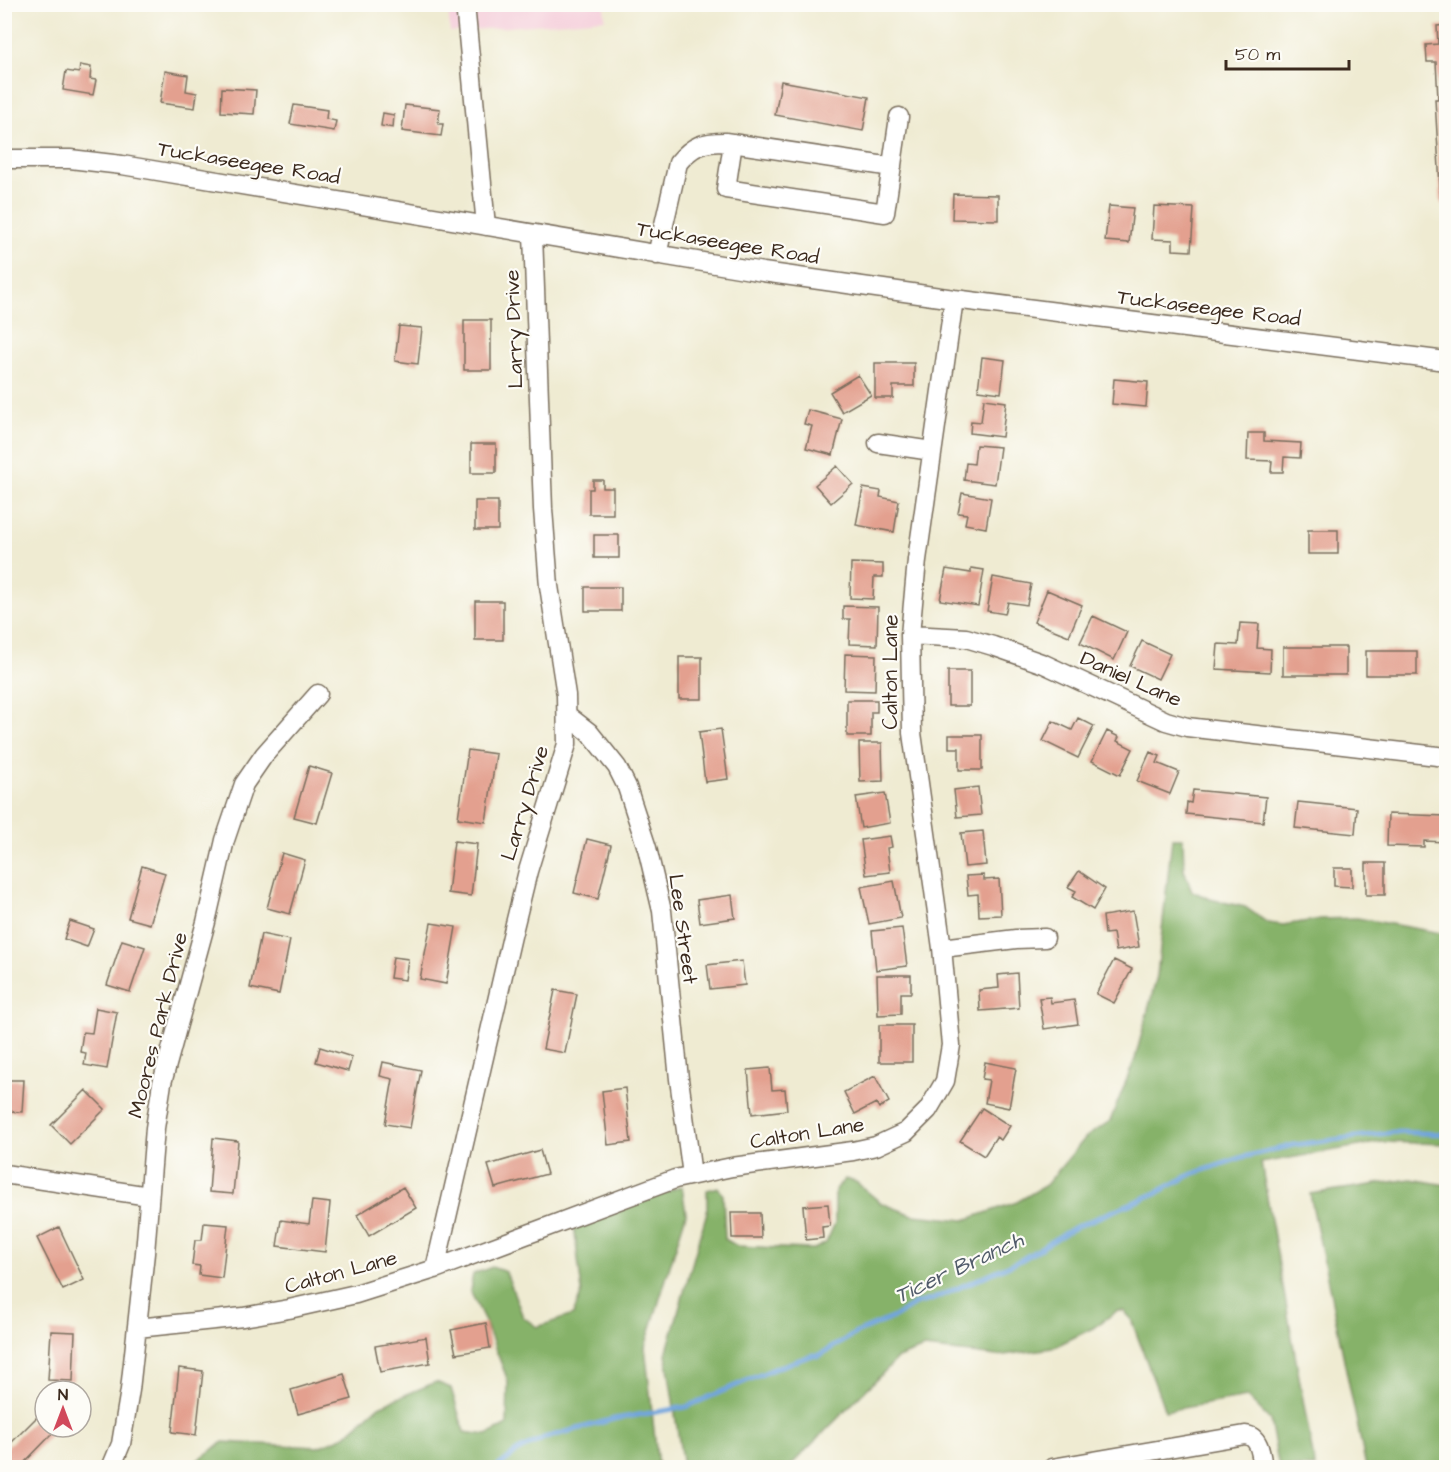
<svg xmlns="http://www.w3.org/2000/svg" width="1451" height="1472" viewBox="0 0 1451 1472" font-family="'Architects Daughter',sans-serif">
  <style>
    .built { fill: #f5cfdb }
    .forest { fill: #86b269; stroke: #606e44; stroke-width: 1.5 }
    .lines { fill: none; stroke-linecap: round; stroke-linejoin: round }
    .stream { stroke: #71a5dd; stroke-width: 5 }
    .building { fill: #e3a08f }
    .minor-casing { stroke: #7a6e5d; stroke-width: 21 }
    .minor { stroke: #fff; stroke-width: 18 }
    .labels { text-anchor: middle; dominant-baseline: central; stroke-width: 4.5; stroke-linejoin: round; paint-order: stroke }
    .street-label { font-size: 21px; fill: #3b2a1e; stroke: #fdfcf7 }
    .water-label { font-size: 22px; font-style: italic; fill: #515b6a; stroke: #fdfcf7 }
  </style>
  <rect width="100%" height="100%" fill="#fdfcf7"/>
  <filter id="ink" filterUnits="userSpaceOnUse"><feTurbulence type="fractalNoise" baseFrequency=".0167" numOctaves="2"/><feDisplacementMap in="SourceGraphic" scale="12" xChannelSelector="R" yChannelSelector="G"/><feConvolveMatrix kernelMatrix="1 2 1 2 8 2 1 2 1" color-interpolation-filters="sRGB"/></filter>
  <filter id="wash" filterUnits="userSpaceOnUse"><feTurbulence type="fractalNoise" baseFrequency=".008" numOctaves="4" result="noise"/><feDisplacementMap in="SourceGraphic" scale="24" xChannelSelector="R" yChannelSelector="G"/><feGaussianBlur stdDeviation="1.35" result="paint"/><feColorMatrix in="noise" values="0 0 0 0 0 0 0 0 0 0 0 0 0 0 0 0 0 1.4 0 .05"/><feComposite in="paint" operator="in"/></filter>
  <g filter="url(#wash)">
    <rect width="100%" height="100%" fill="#efebd2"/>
    <path class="built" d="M448 5H604L605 19 450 32Z"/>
    <path class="forest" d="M1172 838H1183L1184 870 1192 891 1210 899 1245 907 1268 923 1283 925 1321 919 1357 918 1446 934V1144L1382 1142 1261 1163 1315 1467H1279L1270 1420 1247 1397 1165 1411 1131 1319 1124 1311H1117L1093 1328 1052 1348 997 1356 924 1348 898 1358 789 1467H683L666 1354 707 1212V1190L718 1187 723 1195 725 1239 737 1246 778 1248 814 1249 826 1243 835 1223V1190L845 1179 856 1182 881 1203 913 1215 965 1220 1017 1202 1046 1185 1086 1137 1110 1121 1135 1059 1157 976Z
      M1411 1179 1446 1185V1467H1366L1310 1194Z
      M682 1186 686 1214 645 1347 658 1467 187 1468 223 1442 318 1447 345 1436 379 1406 436 1382 451 1388 464 1432 487 1435 507 1425 508 1381 484 1319 470 1291 473 1274 492 1267 506 1272 523 1317 537 1327 573 1315 582 1292 574 1226Z"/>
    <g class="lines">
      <path class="stream" d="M496 1468 518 1451 544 1438 614 1419 686 1407 776 1368 813 1355 818 1356 856 1333 894 1317 915 1304 931 1300 1021 1260 1075 1227 1156 1193 1192 1174 1243 1157 1294 1145 1395 1132 1446 1134"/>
    </g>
    <g id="blocks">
      <path class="building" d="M1446 25V204H1441L1435 99H1438L1436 62H1427L1426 45 1438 44 1437 26Z
        M80 65 91 67 90 79 96 80 93 95 63 90 66 71 79 73Z
        M165 71 188 75 186 91 197 93 195 108 160 103Z
        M781 81 869 97 863 131 775 115Z
        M222 88 256 90 254 114 221 112Z
        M294 105 327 110 326 119 336 121 334 131 290 124Z
        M405 105 440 109 438 124H443L441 136 402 131Z
        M383 113 394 115 393 128 381 126Z
        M953 194 998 195V220L952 219Z
        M1109 206 1133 208 1129 243 1105 241Z
        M1154 206 1194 208 1191 251 1173 250V240L1152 239Z
        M464 320H491V370H464Z
        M399 326 422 328 418 364 395 361Z
        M982 357 1005 360 1001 393 978 390Z
        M875 363H914V386H893V398H875Z
        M858 375 871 395 842 412 830 392Z
        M1114 379 1148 382 1146 407 1112 404Z
        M984 399 1006 402 1002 437 970 433 971 421 981 422Z
        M808 410 842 419 833 455 806 448 812 426 804 424Z
        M1248 433H1264V441L1301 443 1300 458 1284 457 1283 472H1271L1272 461 1247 460Z
        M471 444H496V473H471Z
        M976 445 1000 447 995 484 964 480 966 463 974 464Z
        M837 466 853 484 831 503 815 485Z
        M593 480H603V488H613V514H589V489H593Z
        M863 488 881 491 880 497 899 501 894 532 856 525Z
        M962 493 991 498 986 528 965 524 967 514 958 513Z
        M475 501H498V530H475Z
        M1308 530H1338V554H1308Z
        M594 535H619V558H594Z
        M851 563 883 564V577H874L873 599 850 598Z
        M971 568 984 570 978 606 940 600 946 569 971 573Z
        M993 577 1031 584 1027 605 1008 602 1005 614 987 611Z
        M585 587H621V611H585Z
        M1047 590 1082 605 1069 636 1034 622Z
        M475 601H503V640H475Z
        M843 606 878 607 877 645 849 644 850 619H843Z
        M1093 616 1127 632 1114 660 1080 643Z
        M1240 623 1259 624 1257 648 1271 649 1270 672 1216 669 1218 644 1238 645Z
        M1142 641 1170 654 1158 679 1130 666Z
        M1283 647H1346V675H1283Z
        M1366 651H1417V675H1366Z
        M845 654 876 655 875 691 844 690Z
        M679 657H702V699H679Z
        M948 671H970V706H948Z
        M847 700H877V712H871V736H847Z
        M1078 718 1094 726 1078 758 1043 741 1053 721 1072 730Z
        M721 729 728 779 705 782 699 732Z
        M1107 731 1119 737 1117 741 1133 749 1120 775 1092 761Z
        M949 735H982V770H959V748H949Z
        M859 743H882L883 781 860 782Z
        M468 750 496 754 486 822 458 818Z
        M1150 752 1160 756 1157 763 1179 772 1170 794 1137 781Z
        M309 766 332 773 317 823 294 817Z
        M978 787 981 815 957 817 954 790Z
        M1193 790 1266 797 1263 822 1186 814 1187 802 1191 803Z
        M885 793 890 823 861 828 856 797Z
        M1298 802 1357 808 1355 834 1295 828Z
        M1388 814 1446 816V842L1424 841V847L1387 846Z
        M983 831 986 865 965 867 961 833Z
        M890 836 892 847 887 848 890 872 866 875 861 840Z
        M587 839 611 845 598 899 574 893Z
        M454 841 477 844 471 896 448 893Z
        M282 853 305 860 290 914 267 908Z
        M1366 863H1385V895H1366Z
        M142 866 165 873 150 924 128 918Z
        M1334 868H1352V887L1334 886Z
        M1079 871 1105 889 1093 910 1072 897 1076 891 1068 887Z
        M984 875V880L999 879 1001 915 979 916 978 894 968 895 966 876Z
        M894 881 901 918 869 924 861 887Z
        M732 895 735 918 700 923 697 900Z
        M1133 911 1139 947 1116 951 1113 933 1105 934 1103 916Z
        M70 921 94 929 87 947 64 939Z
        M431 923 456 927 446 984 420 979Z
        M902 928 907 966 876 970 872 931Z
        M261 934 290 940 279 994 250 988Z
        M122 940 145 947 130 992 107 985Z
        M393 957 408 959 405 980 390 978Z
        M1114 960 1132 969 1114 1003 1096 994Z
        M742 961 745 985 710 989 707 965Z
        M1017 973 1019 1008 980 1011 979 990 999 988 998 975Z
        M877 975H911V993H901V1014L878 1015Z
        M555 990 577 994 565 1053 543 1049Z
        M1050 997 1051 1003 1074 1000 1078 1024 1044 1029 1039 998Z
        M96 1008 117 1012 107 1069 84 1065 86 1053 80 1052 83 1032 92 1033Z
        M879 1025H912V1062H879Z
        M320 1047 352 1057 348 1071 316 1062Z
        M383 1062 421 1070 410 1128 385 1124 393 1079 380 1076Z
        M985 1062 1016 1068 1009 1108 985 1103 989 1080 982 1079Z
        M770 1068 772 1090 785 1089 787 1110 752 1114 748 1070Z
        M875 1076 889 1102 879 1108 876 1103 855 1114 844 1092Z
        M6 1080H24L22 1112 4 1111Z
        M625 1088 631 1142 608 1145 602 1091Z
        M86 1090 105 1109 70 1144 51 1125Z
        M982 1108 1010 1126 1001 1140 996 1137 984 1156 960 1141Z
        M213 1138 238 1141 233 1194 209 1192Z
        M540 1150 547 1174 495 1188 488 1165Z
        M403 1187 416 1208 369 1236 357 1215Z
        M312 1201 330 1203 325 1252 277 1246 281 1220 309 1224Z
        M828 1204 830 1226 822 1227 823 1238 806 1240 803 1206Z
        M731 1213H760L761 1238H732Z
        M204 1223 228 1225 222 1278 199 1275 200 1266 192 1265 195 1240H202Z
        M59 1227 84 1280 63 1290 37 1238Z
        M486 1323 490 1348 456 1354 451 1330Z
        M51 1331 75 1332 73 1381 48 1380Z
        M426 1337 430 1363 380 1372 375 1346Z
        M179 1368 203 1371 196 1435 172 1432Z
        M344 1374 352 1399 298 1414 291 1390Z
        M37 1417 53 1433 19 1468H14L4 1458V1450Z"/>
    </g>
  </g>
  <g filter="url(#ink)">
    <use href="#blocks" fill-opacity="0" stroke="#7a6e5d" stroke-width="1.5"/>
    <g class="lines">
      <g class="minor-casing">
        <path id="minor" d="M465 4 486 226
          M733 143 726 189 885 213 899 117
          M4 159H70L122 165 763 272 954 299 1446 361
          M657 255 678 163C693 145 703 142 725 142L892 167
          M878 443 932 451
          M910 635 966 638 993 646 1044 664 1166 721 1187 727 1446 757
          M567 715 589 732 617 767 627 787 647 848 662 911 679 1079 692 1175
          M942 948 1016 939 1045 938
          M4 1174 149 1196
          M435 1269 512 936 528 871 567 744 566 695 549 586 543 509 533 234
          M137 1328 243 1317 289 1309 356 1294 435 1269 675 1179 732 1167 853 1151 876 1146 906 1132 928 1110 945 1081 951 1045 942 948 912 733 910 635 917 560 954 299
          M111 1468 121 1444 130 1390 145 1253 155 1128 162 1083 206 922 225 840 244 784 264 755 318 694
          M1052 1468 1245 1435C1260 1436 1261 1455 1263 1468"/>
      </g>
      <use href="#minor" class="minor"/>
    </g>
  </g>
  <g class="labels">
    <g class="street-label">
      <text transform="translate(249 163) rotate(9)">Tuckaseegee Road</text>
      <text transform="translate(728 243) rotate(9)">Tuckaseegee Road</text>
      <text transform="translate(1209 308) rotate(7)">Tuckaseegee Road</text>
      <text transform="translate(514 329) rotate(-92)">Larry Drive</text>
      <text transform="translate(890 672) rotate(-90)">Calton Lane</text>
      <text transform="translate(1131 679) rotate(24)">Daniel Lane</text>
      <text transform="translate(525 803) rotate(-73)">Larry Drive</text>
      <text transform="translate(683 929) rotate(82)">Lee Street</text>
      <text transform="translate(158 1025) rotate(-76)">Moores Park Drive</text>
      <text transform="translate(807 1133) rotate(-9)">Calton Lane</text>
      <text transform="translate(341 1272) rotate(-15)">Calton Lane</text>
    </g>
    <g class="water-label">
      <text transform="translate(959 1268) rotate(-25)">Ticer Branch</text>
    </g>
  </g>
  <rect width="1451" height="1472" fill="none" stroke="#fdfcf7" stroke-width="24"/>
  <g transform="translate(63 1409)"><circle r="28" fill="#fdfcf7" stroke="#afa8a0" stroke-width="1.5"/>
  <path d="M0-4.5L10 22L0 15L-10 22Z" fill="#d1495b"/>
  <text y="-9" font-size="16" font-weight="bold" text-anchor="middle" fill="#3b2a1e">N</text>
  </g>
  <path d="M1226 60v9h123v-9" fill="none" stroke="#3b2a1e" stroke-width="3"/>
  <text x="1235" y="60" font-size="18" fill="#3b2a1e" stroke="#fdfcf7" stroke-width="4.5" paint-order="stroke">50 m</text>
</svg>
